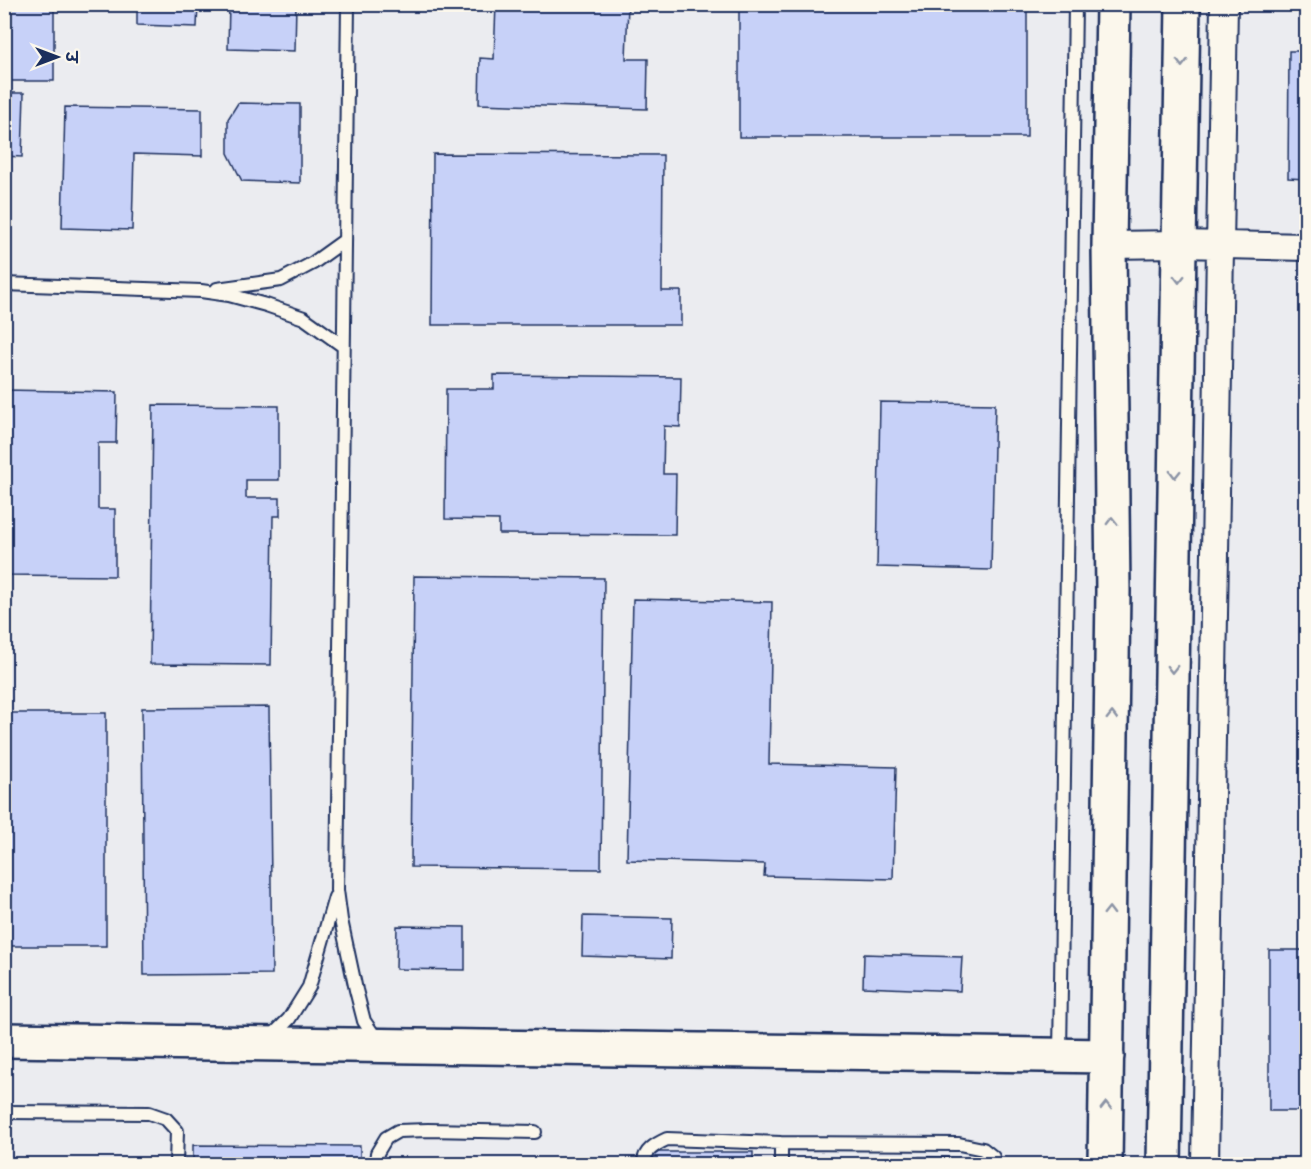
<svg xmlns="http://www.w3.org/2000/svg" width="1311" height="1169" viewBox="0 0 1311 1169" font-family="'Indie Flower','Playpen Sans Deva',sans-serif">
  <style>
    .building { fill: #c7d1f8; stroke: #1b2f5e; stroke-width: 1.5 }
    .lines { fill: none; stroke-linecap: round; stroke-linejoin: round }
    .lane-casing { stroke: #1b2f5e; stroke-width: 16 }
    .street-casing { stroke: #1b2f5e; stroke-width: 30 }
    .secondary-casing { stroke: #1b2f5e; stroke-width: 38 }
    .lane { stroke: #fbf7ec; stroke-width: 12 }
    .street { stroke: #fbf7ec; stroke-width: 26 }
    .secondary { stroke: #fbf7ec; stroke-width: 33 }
    .oneway { stroke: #8b93a5 }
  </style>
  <rect width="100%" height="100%" fill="#ebecf0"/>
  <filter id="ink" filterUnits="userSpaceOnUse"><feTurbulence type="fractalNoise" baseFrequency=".0167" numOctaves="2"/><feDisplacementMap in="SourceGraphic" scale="12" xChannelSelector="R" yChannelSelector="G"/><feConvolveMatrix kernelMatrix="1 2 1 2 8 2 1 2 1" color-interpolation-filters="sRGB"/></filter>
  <g filter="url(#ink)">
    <path class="building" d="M4 4H54V81H4Z
      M137 4H198L197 27 137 25Z
      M229 4H296L295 51 228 49Z
      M496 4H628L626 59H648L647 109 479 104 480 58 494 59Z
      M739 4H1027V137H739Z
      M1292 4H1306V7H1292Z
      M1289 51H1306V179L1288 178Z
      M4 93H24L22 157 4 156Z
      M238 103 300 104V183L242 181 228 153V119Z
      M65 107 202 109V156L134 154 132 230 62 228Z
      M433 154 663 155 662 291H681V325H432Z
      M494 375 681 377 680 427 664 426 663 474H676L675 535 499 534V520L445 519 446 389H494Z
      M4 390 117 392 116 443H98V509H115V576L4 575Z
      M880 402 995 404 991 570 877 567Z
      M153 405 279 406V480H246V498H280V516H273L271 665 150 664Z
      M414 576 604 578 601 869 411 867Z
      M633 599 772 602 769 764 896 767 893 879 764 876 765 864 627 860Z
      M269 707 272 974 144 975 142 708Z
      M4 713H106V946H4Z
      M583 916 672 918 671 959 582 956Z
      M397 926 465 927V970L396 969Z
      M1269 950H1306V1111H1269Z
      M864 954 962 957 960 991 863 987Z
      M193 1145 360 1146V1164H193Z
      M653 1152H753V1164H653Z
      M919 1157 965 1158V1164H918Z
      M506 1163 563 1164H506Z"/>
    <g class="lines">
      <g class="lane-casing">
        <path id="lane" d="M348 4 337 890 341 920 356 990 364 1021 377 1040
          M4 284 201 291 229 295 266 305 304 318 343 346
          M217 289 281 280 313 263 345 240
          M269 1039 289 1019 309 987 335 897
          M1060 1054 1075 4
          M4 1112 149 1113 166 1119 177 1131 176 1164
          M376 1164 377 1153 386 1138 398 1131 428 1130 535 1132
          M644 1164C643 1151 656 1144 667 1139L781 1143 959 1144 983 1149 993 1157V1164
          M781 1164V1143"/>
      </g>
      <g class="street-casing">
        <path id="street" d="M1109 245 1180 244 1306 247
          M1205 1164 1224 4"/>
      </g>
      <g class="secondary-casing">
        <path id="secondary" d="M4 1040 1107 1056
          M1105 1164 1113 591 1109 245 1113 4
          M1164 1164 1183 4"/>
      </g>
      <use href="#lane" class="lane"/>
      <use href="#street" class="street"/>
      <use href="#secondary" class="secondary"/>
    </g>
    <defs><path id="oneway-chevron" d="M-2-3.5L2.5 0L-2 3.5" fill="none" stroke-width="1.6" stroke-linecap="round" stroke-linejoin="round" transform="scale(1.5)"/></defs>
    <g class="oneway">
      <use href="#oneway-chevron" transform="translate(1182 63) rotate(91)"/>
      <use href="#oneway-chevron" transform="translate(1179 279) rotate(91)"/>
      <use href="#oneway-chevron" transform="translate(1175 474) rotate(91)"/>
      <use href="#oneway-chevron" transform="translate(1112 521) rotate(-91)"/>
      <use href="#oneway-chevron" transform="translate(1172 669) rotate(91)"/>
      <use href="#oneway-chevron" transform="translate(1112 716) rotate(-89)"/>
      <use href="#oneway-chevron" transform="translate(1109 911) rotate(-89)"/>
      <use href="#oneway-chevron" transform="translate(1106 1106) rotate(-89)"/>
    </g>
  </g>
  <rect width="1311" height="1169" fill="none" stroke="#fbf7ec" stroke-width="24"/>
  <rect x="12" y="12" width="1287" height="1145" fill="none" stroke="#1b2f5e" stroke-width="2" filter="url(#ink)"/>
  <g transform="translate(57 57) rotate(90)" stroke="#fbf7ec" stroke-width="4.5" paint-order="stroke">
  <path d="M0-4.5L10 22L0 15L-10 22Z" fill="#1b2f5e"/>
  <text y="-9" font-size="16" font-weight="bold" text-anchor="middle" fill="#1b2f5e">उ</text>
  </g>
</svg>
